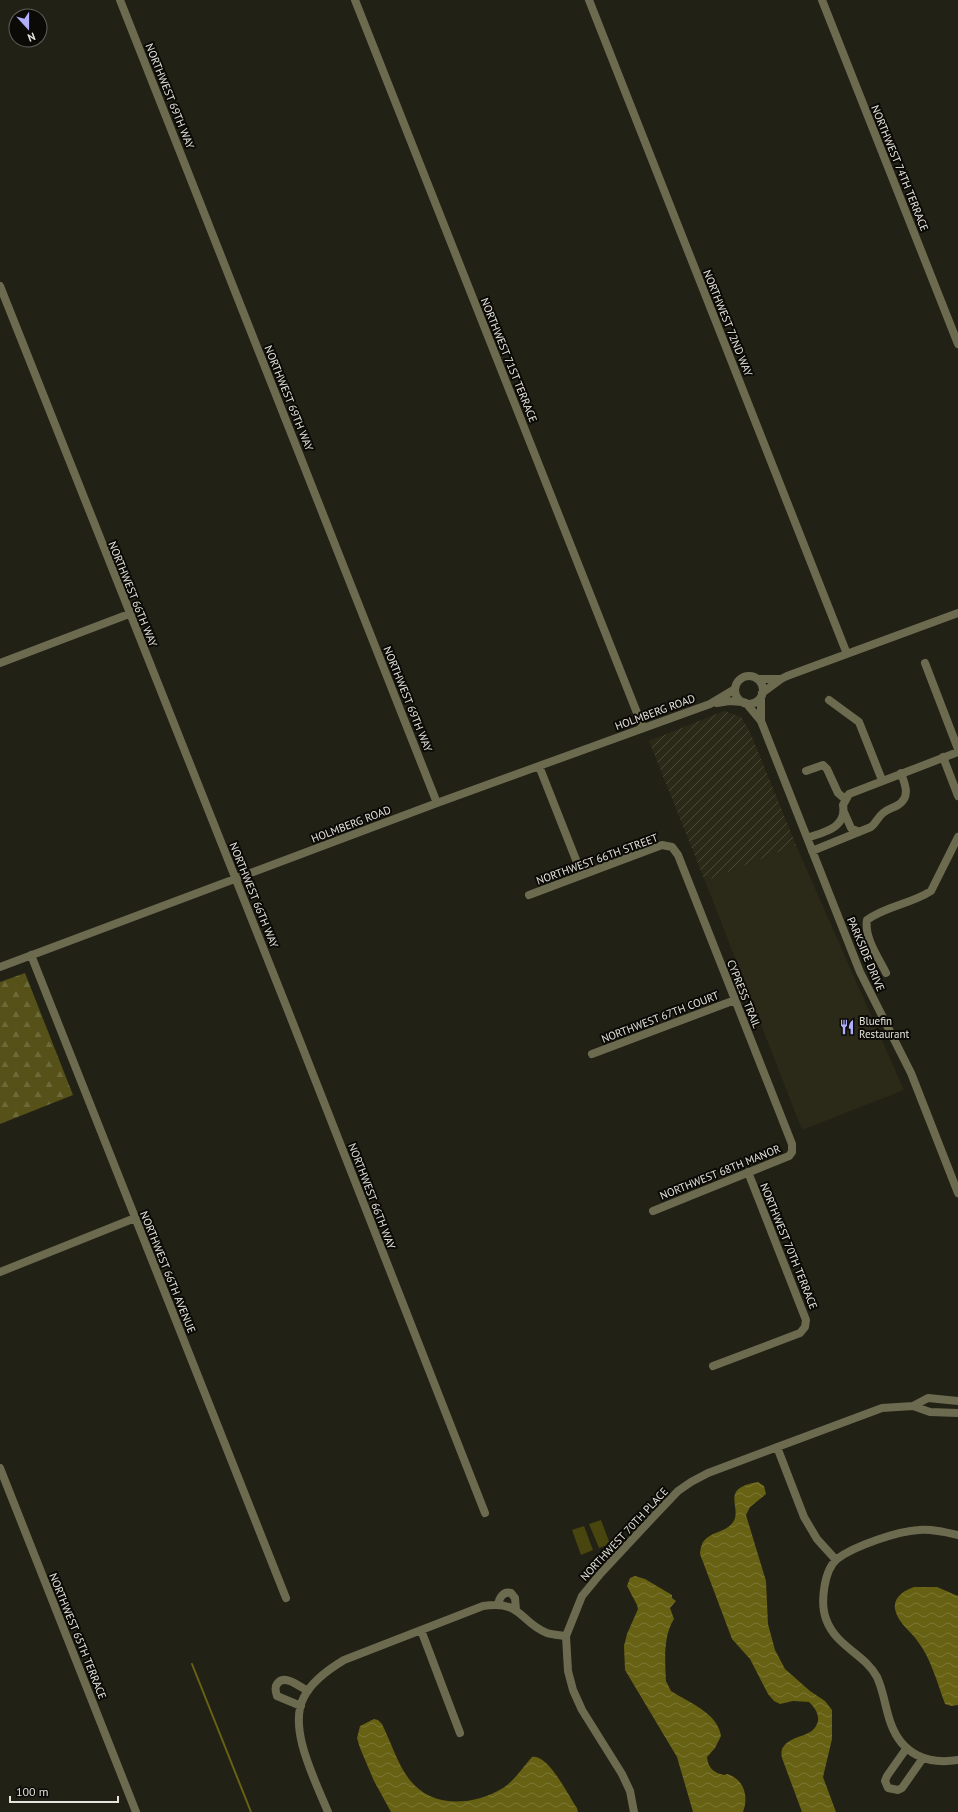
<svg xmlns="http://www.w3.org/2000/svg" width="958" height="1812" viewBox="0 0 958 1812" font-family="'PT Sans',sans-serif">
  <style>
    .built { fill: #2b2a18 }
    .industrial { fill: url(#industrial-furrows) }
    .green { fill: #49450e }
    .forest { fill: url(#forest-firs) }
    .water { fill: url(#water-waves) }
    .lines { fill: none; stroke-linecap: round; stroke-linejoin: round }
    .stream { stroke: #676114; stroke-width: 2 }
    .minor { stroke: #6d6b4f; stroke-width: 8 }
    .labels { text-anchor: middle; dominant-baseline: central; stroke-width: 4; stroke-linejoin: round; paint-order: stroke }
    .street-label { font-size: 11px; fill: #e4e4dc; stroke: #0b0a06 }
    .poi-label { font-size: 11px; fill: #e4e4dc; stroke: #0b0a06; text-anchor: start }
  </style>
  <defs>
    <pattern id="industrial-furrows" width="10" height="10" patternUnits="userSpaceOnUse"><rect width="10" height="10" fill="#2b2a18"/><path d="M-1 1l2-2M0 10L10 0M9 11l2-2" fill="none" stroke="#4a4939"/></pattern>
    <pattern id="forest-firs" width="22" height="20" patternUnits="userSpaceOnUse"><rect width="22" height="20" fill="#555119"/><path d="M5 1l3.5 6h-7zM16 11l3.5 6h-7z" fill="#6d6a3a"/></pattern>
    <pattern id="water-waves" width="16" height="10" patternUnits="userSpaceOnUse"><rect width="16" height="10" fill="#676114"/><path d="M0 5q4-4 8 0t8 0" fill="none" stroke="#7d7836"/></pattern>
  </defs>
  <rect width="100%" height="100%" fill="#222115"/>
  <path class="built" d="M796 845 904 1090 802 1130 705 881Z"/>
  <path class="industrial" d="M724 711 741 717 750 732 796 845 705 881 649 741Z"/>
  <path class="green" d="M601 1520 610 1544 599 1548 589 1524Z
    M584 1526 593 1550 581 1555 572 1530Z"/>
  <path class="forest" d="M25 973 73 1095 0 1124V982Z"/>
  <path class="water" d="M758 1482 764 1486 766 1494 750 1507 746 1515 766 1581 768 1624 775 1650 785 1669 810 1691 825 1701 832 1710V1739L823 1777 836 1812H802L782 1758C781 1753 781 1749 784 1746 793 1734 814 1738 818 1721 819 1713 814 1707 809 1702L793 1701 780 1704 774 1701 768 1694 750 1659 732 1639 700 1554C700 1551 701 1546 703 1542 711 1530 730 1533 735 1518 738 1508 729 1495 740 1488 744 1485 752 1483 758 1482Z
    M635 1576 645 1579 672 1595V1598L676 1601 670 1608 674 1619C663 1636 665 1661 666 1681L671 1691C688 1702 718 1713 721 1736L715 1748 707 1757C708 1768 714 1773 724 1775L727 1774C744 1779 749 1796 743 1812H693L677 1757 625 1670 624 1646 627 1634 638 1609 637 1605 627 1586 630 1578Z
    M914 1587H937L958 1596V1705L951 1706 945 1704C937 1682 931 1658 916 1639 909 1630 897 1621 895 1609 893 1597 905 1590 914 1587Z
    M374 1719 378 1720 382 1724C391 1742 397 1763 409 1779 432 1809 473 1806 503 1788 514 1781 523 1767 532 1757 548 1753 569 1797 577 1808L578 1812H391L374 1781 360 1748 357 1738 360 1726Z"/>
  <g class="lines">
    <path class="stream" d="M192 1664 251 1812"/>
    <path class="minor" d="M120 0 437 803
      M355 0 643 728
      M589 0 847 654
      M822 0 958 344
      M0 286 287 1008 485 1513
      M0 663 129 614
      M925 663 958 749
      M735 690a14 14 0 1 1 28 0a14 14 0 1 1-28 0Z
      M758 679H781
      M762 693 781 679 787 676 958 613
      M761 697V721
      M829 700 859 722 882 780
      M717 703 729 701 743 702
      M746 703 761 721 860 972 911 1073 958 1193
      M943 757 958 796
      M539 766 582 875
      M806 771 823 765 827 769 838 793 845 799
      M844 812 851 828 859 832
      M807 838C824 832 847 828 843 805L849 794 958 752
      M812 851 871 827C876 823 878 817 883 813 888 809 893 808 898 805 911 797 905 784 901 773
      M529 895 662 845 672 847 678 855 792 1144V1152L789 1156 653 1211
      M31 955 286 1598
      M0 967 437 803 710 704 735 689
      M886 973C879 958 864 938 867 920 886 906 911 904 931 891L958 837
      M592 1054 735 1000
      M0 1272 135 1218
      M713 1366 800 1333 805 1327 806 1320 748 1172
      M913 1406 928 1398 958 1401
      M777 1447 804 1517 817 1539 836 1560
      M0 1468 136 1812
      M958 1535C945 1532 933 1529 919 1530 898 1531 854 1546 837 1559 824 1570 820 1603 826 1619 836 1647 864 1653 877 1677 884 1692 885 1708 891 1724 902 1754 927 1765 958 1760
      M498 1605C499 1598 503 1591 511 1593L515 1598 516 1610
      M421 1630 460 1733
      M301 1706 277 1696C276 1692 274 1688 277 1684 284 1673 300 1687 308 1691
      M906 1749 887 1776 885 1781 888 1788 898 1790 902 1788 923 1758
      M328 1812C316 1782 287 1728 304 1697 312 1681 329 1669 344 1660L483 1606C523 1600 519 1622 547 1633 553 1635 560 1635 566 1636
      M634 1812 630 1791 622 1774 582 1710 573 1690 568 1671 566 1636 582 1596 601 1573 657 1513 678 1491 691 1482 708 1473 882 1408 913 1406 930 1412 958 1413"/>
  </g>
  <defs>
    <g id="restaurant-bare" transform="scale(1.2)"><path d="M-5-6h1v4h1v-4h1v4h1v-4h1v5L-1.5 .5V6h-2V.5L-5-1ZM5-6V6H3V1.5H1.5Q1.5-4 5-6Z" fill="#b0aefa" stroke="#0b0a06" stroke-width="2.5" paint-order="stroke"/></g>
  </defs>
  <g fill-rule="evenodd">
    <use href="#restaurant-bare" x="847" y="1027"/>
  </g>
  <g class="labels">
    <g class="street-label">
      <text transform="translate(170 96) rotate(68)">NORTHWEST 69TH WAY</text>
      <text transform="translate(900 168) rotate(68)">NORTHWEST 74TH TERRACE</text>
      <text transform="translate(728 323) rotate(68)">NORTHWEST 72ND WAY</text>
      <text transform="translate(509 360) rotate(68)">NORTHWEST 71ST TERRACE</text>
      <text transform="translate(289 398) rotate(68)">NORTHWEST 69TH WAY</text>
      <text transform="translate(133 594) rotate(68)">NORTHWEST 66TH WAY</text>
      <text transform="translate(408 699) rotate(68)">NORTHWEST 69TH WAY</text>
      <text transform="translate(655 712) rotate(-20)">HOLMBERG ROAD</text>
      <text transform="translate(351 824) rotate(-21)">HOLMBERG ROAD</text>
      <text transform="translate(597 859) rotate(-20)">NORTHWEST 66TH STREET</text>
      <text transform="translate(254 895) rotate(68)">NORTHWEST 66TH WAY</text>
      <text transform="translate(866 954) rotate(67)">PARKSIDE DRIVE</text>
      <text transform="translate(744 994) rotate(68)">CYPRESS TRAIL</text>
      <text transform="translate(660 1017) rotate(-21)">NORTHWEST 67TH COURT</text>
      <text transform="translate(720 1172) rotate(-22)">NORTHWEST 68TH MANOR</text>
      <text transform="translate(372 1196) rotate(69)">NORTHWEST 66TH WAY</text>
      <text transform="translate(789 1246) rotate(68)">NORTHWEST 70TH TERRACE</text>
      <text transform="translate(168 1272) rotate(68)">NORTHWEST 66TH AVENUE</text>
      <text transform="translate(624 1534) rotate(-47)">NORTHWEST 70TH PLACE</text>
      <text transform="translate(78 1636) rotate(68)">NORTHWEST 65TH TERRACE</text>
    </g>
    <g class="poi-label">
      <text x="859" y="1021">Bluefin<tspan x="859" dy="13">Restaurant</tspan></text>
    </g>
  </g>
  <g transform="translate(28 28) rotate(159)"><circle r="19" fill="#0b0a06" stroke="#62615c"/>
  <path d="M0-3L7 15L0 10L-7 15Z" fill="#b0aefa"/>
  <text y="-6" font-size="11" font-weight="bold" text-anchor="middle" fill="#e4e4dc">N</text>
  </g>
  <path d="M10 1796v6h108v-6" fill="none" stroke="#e4e4dc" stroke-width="2"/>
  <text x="16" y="1796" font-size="12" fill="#e4e4dc" stroke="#0b0a06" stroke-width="3" paint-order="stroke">100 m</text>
</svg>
